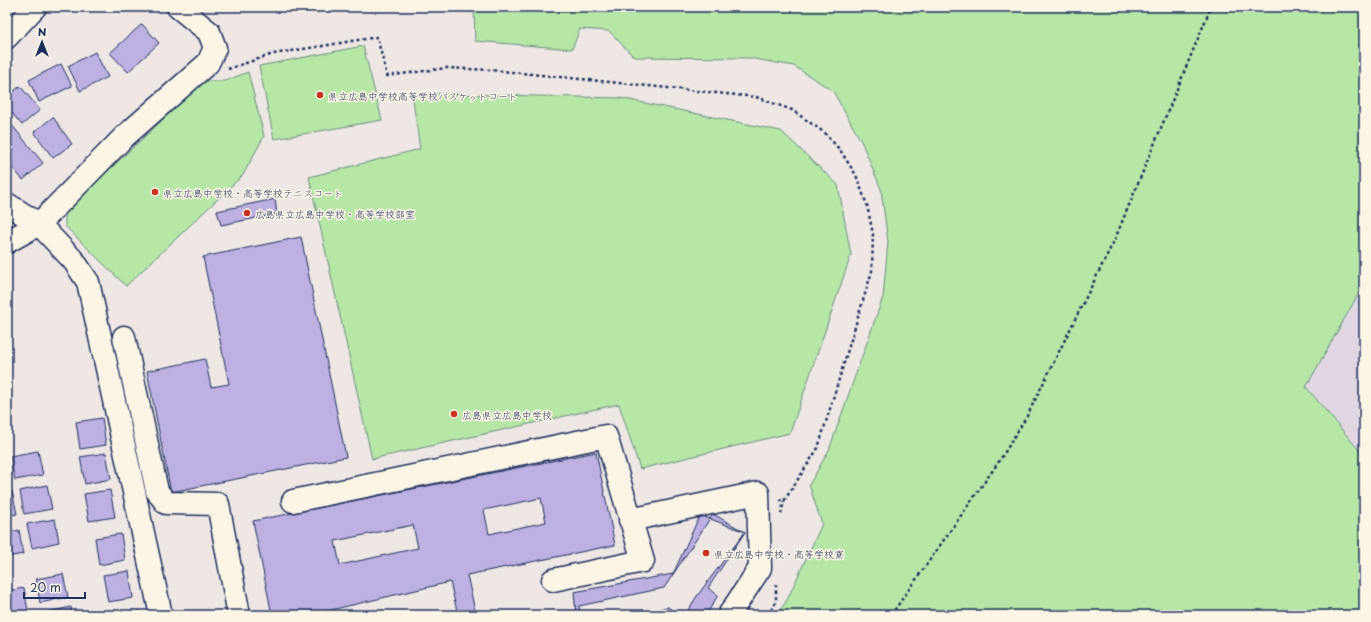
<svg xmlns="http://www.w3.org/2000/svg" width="1371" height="622" viewBox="0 0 1371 622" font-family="'Playpen Sans','Klee One',sans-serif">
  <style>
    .built { fill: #e0d7e3 }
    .green { fill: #b7e7a6; stroke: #698b82 }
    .building { fill: #bdb1e2; stroke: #1b2f5e; fill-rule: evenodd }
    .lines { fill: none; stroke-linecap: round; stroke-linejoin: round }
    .minor-casing { stroke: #1b2f5e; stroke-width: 25 }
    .path { stroke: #1b2f5e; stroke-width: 2.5; stroke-dasharray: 3 3; stroke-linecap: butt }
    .minor { stroke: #fcf5e5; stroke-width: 22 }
    .poi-dot { fill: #c8321e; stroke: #fcf5e5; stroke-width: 1.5 }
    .labels { text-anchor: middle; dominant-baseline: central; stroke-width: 3; stroke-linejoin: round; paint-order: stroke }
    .poi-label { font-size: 10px; fill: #1b2f5e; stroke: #fcf5e5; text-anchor: start }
  </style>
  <rect width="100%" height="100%" fill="#efe7e4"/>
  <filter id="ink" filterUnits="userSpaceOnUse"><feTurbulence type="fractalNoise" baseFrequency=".025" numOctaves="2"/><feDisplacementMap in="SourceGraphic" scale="8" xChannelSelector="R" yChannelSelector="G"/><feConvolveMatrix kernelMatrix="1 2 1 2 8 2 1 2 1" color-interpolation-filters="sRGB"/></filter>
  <g filter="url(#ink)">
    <path class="built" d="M1364 284V456L1306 387Z"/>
    <path class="green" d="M474 7H1364V284L1306 387 1364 456V615H777L787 600 822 524 809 485 829 450 883 297 888 242 881 189 862 143 833 91 794 66 749 58 634 57 609 31 580 29 572 49 475 41Z
      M363 46 382 120 274 139 259 66Z
      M248 72 264 136 243 175 126 286 65 226V211L204 81H225Z
      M412 93 620 98 781 131 838 185 851 255 790 433 640 469 619 404 372 459 309 177 420 149Z"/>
    <path class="building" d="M142 24 159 43 128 72 110 53Z
      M95 52 108 77 80 91 68 66Z
      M61 64 72 86 39 102 29 80Z
      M20 86 40 110 22 125 7 107V97Z
      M53 117 72 144 53 158 34 132Z
      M11 124 43 163 23 180 7 161V127Z
      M275 199 277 214 221 225 217 211Z
      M301 237 346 457 171 492 147 371 205 359 211 387 229 384 203 257Z
      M102 418 106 445 80 449 76 422Z
      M38 451 43 475 15 480 10 456Z
      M596 452 615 545 467 575 476 615H458L450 582 318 613 319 615H272L253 521ZM541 498 546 522 489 534 484 510ZM413 525 418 548 340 565 335 541Z
      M106 453 111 479 85 484 80 457Z
      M47 485 52 509 24 514 20 491Z
      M110 490 115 517 89 521 84 494Z
      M12 491 17 514 7 516V492Z
      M713 514 745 532 708 588 718 595 708 612 712 615H678L668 607 651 611V615H580L579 606 664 588Z
      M700 515 745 532 697 596 685 615H576L574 592 673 574Z
      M55 519 59 542 32 548 27 524Z
      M19 530 23 554 7 557V533Z
      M121 534 125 560 99 565 95 538Z
      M129 571 133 598 108 602 103 575Z
      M63 574 68 597 40 603 36 579Z
      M24 588 28 611 7 615V591Z
      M71 607 72 615H43V613Z
      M140 611V615H116Z"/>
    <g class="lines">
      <g class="minor-casing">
        <path id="minor" d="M7 37 35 7
          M7 204 39 224 74 261 88 282 161 615
          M7 242 39 224 124 137 208 63 215 48 209 32 178 7
          M124 337 157 491 166 503 218 504 239 615
          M293 501 606 436 643 561 553 580
          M630 520 758 493 760 568 729 615"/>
      </g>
      <path class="path" d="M228 69 273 54 377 37 387 76 446 68 492 70 756 97 792 110 825 133 840 150 856 175 867 205 873 234 872 271 818 448 784 501 780 500
        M781 514 784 501
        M768 615 776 602V583
        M891 615 1000 460 1027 416 1115 239 1211 7"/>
      <use href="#minor" class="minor"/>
    </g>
  </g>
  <g class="poi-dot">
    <circle cx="320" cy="95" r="4"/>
    <circle cx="155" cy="192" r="4"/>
    <circle cx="247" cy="213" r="4"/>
    <circle cx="454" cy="414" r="4"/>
    <circle cx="706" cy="553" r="4"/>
  </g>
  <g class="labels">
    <g class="poi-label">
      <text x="328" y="95">県立広島中学校高等学校バスケットコート</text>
      <text x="163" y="192">県立広島中学校・高等学校テニスコート</text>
      <text x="255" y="213">広島県立広島中学校・高等学校部室</text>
      <text x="462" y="414">広島県立広島中学校</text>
      <text x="714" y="553">県立広島中学校・高等学校寮</text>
    </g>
  </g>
  <rect width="1371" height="622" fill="none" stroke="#fcf5e5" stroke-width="24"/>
  <rect x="12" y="12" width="1347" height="598" fill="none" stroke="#1b2f5e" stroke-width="1.5" filter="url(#ink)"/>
  <g transform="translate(42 42)" stroke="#fcf5e5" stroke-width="3" paint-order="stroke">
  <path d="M0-3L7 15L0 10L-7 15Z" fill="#1b2f5e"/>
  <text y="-6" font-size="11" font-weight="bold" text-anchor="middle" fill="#1b2f5e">N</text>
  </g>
  <path d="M24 592v6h61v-6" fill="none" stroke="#1b2f5e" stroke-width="2"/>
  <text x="30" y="592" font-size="12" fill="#1b2f5e" stroke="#fcf5e5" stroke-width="3" paint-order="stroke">20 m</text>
</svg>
